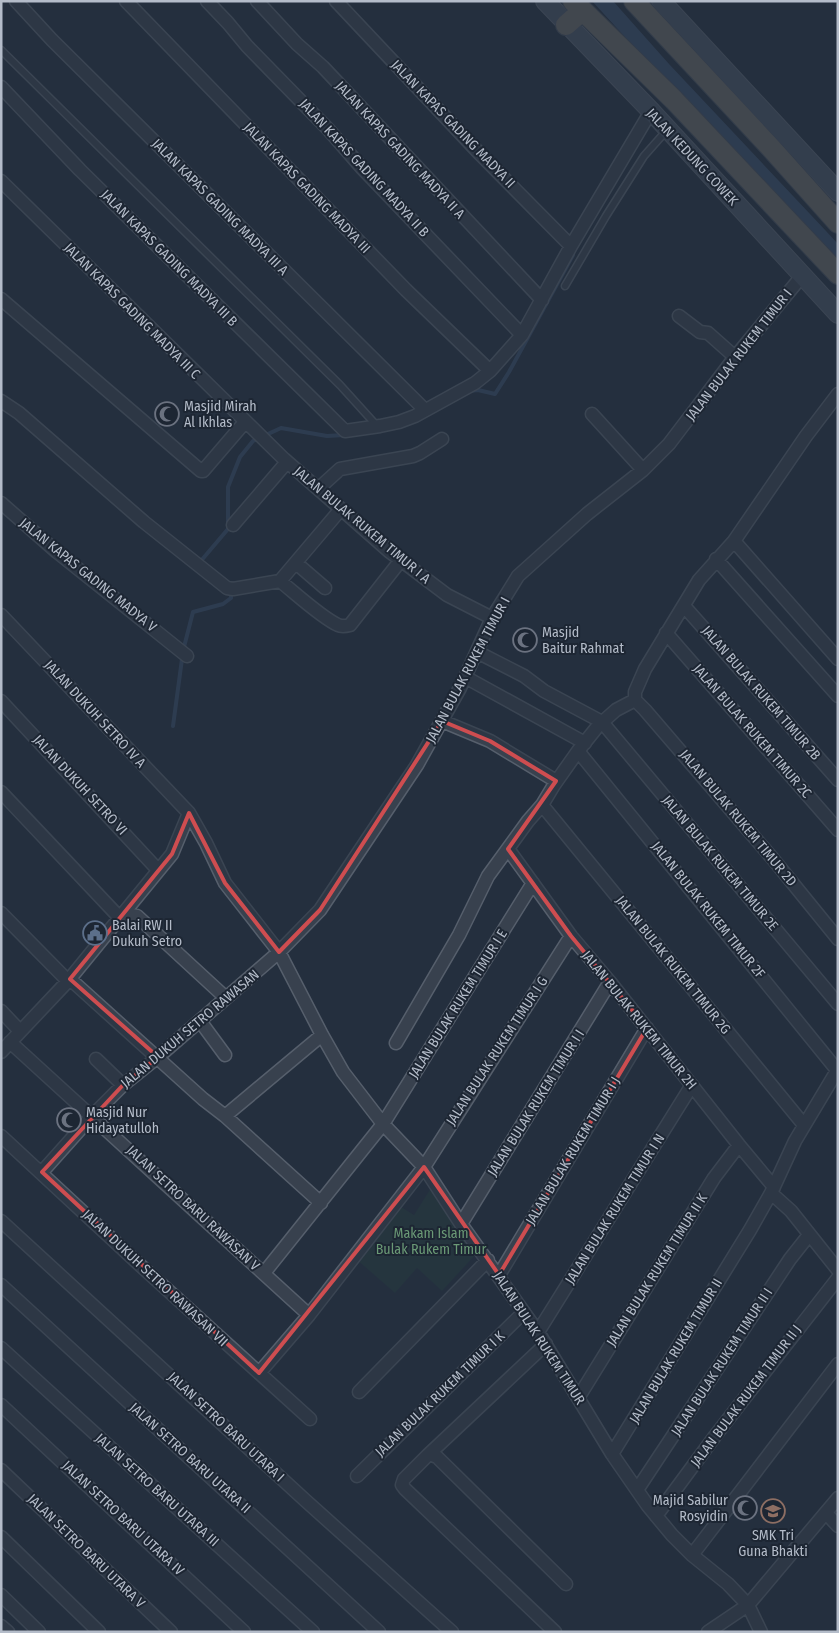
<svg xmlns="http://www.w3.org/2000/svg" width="839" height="1633" viewBox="0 0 839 1633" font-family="'Fira Sans Condensed',sans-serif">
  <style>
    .green { fill: #263c3f }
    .water { fill: #394c67 }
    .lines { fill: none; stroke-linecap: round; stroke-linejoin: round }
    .stream { stroke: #394c67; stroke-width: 4 }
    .service-casing { stroke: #565f6c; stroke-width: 9 }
    .minor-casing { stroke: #565f6c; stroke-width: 15 }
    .secondary-casing { stroke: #565f6c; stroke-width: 20 }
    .trunk-casing { stroke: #434c59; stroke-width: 22 }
    .service { stroke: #38414e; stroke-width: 6 }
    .minor { stroke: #38414e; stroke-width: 12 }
    .secondary { stroke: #465061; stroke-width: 18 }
    .trunk { stroke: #656462; stroke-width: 20 }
    .marked { fill: none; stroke: #ce4d50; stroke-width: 4; stroke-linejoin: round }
    .labels { text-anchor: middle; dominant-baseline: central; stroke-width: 4; stroke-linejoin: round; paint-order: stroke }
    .street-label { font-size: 14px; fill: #b4bcc9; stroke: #1d2633 }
    .poi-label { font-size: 14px; fill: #b4bcc9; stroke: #1d2633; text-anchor: start }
    .park-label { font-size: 14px; fill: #6b9a76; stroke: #1d2633 }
  </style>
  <rect width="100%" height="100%" fill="#242f3e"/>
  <path class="green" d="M431 1188 477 1253 442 1291 417 1268 395 1293 356 1259 398 1205 414 1215Z"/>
  <path class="water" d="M592 1H613L669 64 826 231 838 244V269Z"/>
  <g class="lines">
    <path class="stream" d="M469 391 478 390 495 394 509 372 573 255
      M200 562 228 529V487L240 457 253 441 281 428 327 436 344 435
      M184 647 193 612 223 604 231 598V592
      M173 726 182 659"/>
    <g class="service-casing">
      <path id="service" d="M1 50 340 385 378 427
        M565 286 606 216 644 156 667 130"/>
    </g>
    <g class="minor-casing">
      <path id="minor" d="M16 1 52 40 425 410
        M126 1 406 290 490 371
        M207 1 228 23 247 46 328 129 362 168 522 335
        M257 1 297 44 323 67 542 300
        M336 1 480 154 571 246
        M1 87 80 170 345 431 380 426 399 422 415 416 475 383 490 371 522 335 571 246 651 111
        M1 181 284 459 390 552 447 595 492 618
        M1 299 201 471H203L245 422
        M679 316 700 332 708 333 735 357
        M1 401 19 413 144 522 227 588 233 589 280 581 341 509
        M592 414 643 470
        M318 489 340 469 413 456 420 453 442 439
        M1 503 57 552 187 656
        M233 525 287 462
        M734 541 838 659
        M716 559 838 696
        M296 563 325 588
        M280 581C295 593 322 618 338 625 342 627 346 626 350 625L401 560
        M684 606 838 780
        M1 615 189 813 206 843 225 883 279 952 322 1035 343 1072 383 1124 424 1167 461 1224 538 1332 612 1454 648 1506 672 1535 692 1555 728 1584 748 1605 708 1632
        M666 633 838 830
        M477 652 524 676 544 691 602 722 838 1004
        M465 677 585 743
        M635 700V692L645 669 699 580 734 541 806 436 838 394
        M635 700 645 710 773 859 838 939
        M1 701 158 870
        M442 721 490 741 556 781
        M578 751 837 1070
        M1 792 120 918 132 915 137 916 226 998
        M542 805 804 1125
        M508 849 571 936 610 982 739 1145 774 1187
        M1 913 68 981
        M70 979 203 1099 225 1116 321 1203
        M1 1011 20 1031
        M200 1021 225 1055
        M10 1042 309 1315
        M396 1043 459 935 488 876 528 821 542 805 554 785 578 751 598 726 616 710 635 700
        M1 1052 68 981 172 854 189 813
        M96 1059 123 1085
        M225 1116 322 1035
        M1 1136 140 1265 310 1419
        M42 1172 92 1116 123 1085 158 1057 279 952 320 910 417 765 460 688 492 618 518 576 587 514 643 470 669 444 735 357 802 276
        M771 1193 791 1211 838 1270
        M1 1221 306 1501 452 1632
        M461 1224 610 982
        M264 1273 383 1124 533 883
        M499 1275 647 1028
        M1 1285 379 1632
        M538 1332 692 1085
        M1 1348 313 1632
        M259 1373 309 1315 424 1167 571 936
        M359 1392 488 1260
        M578 1398 714 1178 739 1145
        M1 1405 244 1632
        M612 1454 750 1230 771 1193 795 1141 838 1069
        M428 1455 546 1344
        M1 1470 171 1632
        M357 1476 524 1312
        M637 1490 790 1259 809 1235
        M826 1513 838 1526
        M656 1516 715 1436 838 1278
        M1 1537 99 1632
        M692 1555 838 1364
        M1 1595 39 1632
        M1 1626 8 1632
        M555 1632 405 1489 402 1485 404 1479 428 1455H432L437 1457 566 1584
        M761 1632 748 1605 838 1498"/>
    </g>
    <g class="secondary-casing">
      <path id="secondary" d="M545 1 652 112 838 314
        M661 1 838 192"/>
    </g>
    <g class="trunk-casing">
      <path id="trunk" d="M573 1 674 100 838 274
        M634 1 771 148 838 223
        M566 25 582 11"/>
    </g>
    <use href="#service" class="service"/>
    <use href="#minor" class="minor"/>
    <use href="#secondary" class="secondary"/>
    <use href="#trunk" class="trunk"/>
  </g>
  <path d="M0 0H839V1633H0ZM442 721 490 741 556 781 508 849 571 936 647 1028 499 1275 424 1167 259 1373 42 1172 123 1085 158 1057 70 979 172 854 189 813 225 883 279 952 320 910Z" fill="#242f3e" fill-opacity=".55" fill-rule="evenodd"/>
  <path class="marked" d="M442 721 490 741 556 781 508 849 571 936 647 1028 499 1275 424 1167 259 1373 42 1172 123 1085 158 1057 70 979 172 854 189 813 225 883 279 952 320 910Z"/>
  <defs>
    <g id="mosque-ring" transform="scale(1.25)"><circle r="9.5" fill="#1d2633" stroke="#6b7280" stroke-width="1.5"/><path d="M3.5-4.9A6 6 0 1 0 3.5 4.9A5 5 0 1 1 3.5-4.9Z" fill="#6b7280"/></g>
    <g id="civic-ring" transform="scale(1.25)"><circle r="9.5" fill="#1d2633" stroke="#5c6f8a" stroke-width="1.5"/><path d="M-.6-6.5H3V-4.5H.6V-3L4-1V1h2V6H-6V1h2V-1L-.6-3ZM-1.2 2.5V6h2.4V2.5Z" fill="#5c6f8a"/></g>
    <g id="school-ring" transform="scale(1.25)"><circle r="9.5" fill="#1d2633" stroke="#8d6e63" stroke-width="1.5"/><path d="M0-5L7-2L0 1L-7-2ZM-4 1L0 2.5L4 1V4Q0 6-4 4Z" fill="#8d6e63"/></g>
  </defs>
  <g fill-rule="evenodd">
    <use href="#mosque-ring" x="167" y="414"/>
    <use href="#mosque-ring" x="525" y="640"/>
    <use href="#civic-ring" x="95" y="933"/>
    <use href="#mosque-ring" x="69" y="1120"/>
    <use href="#mosque-ring" x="745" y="1508"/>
    <use href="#school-ring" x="773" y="1511"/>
  </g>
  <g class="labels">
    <g class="street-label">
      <text transform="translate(453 124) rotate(46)">JALAN KAPAS GADING MADYA II</text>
      <text transform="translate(400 150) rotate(47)">JALAN KAPAS GADING MADYA II A</text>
      <text transform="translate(692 157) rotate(47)">JALAN KEDUNG COWEK</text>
      <text transform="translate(364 168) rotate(47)">JALAN KAPAS GADING MADYA II B</text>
      <text transform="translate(307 188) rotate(46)">JALAN KAPAS GADING MADYA III</text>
      <text transform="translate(220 207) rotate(45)">JALAN KAPAS GADING MADYA III A</text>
      <text transform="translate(169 258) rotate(45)">JALAN KAPAS GADING MADYA III B</text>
      <text transform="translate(132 311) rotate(45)">JALAN KAPAS GADING MADYA III C</text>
      <text transform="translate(739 355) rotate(-52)">JALAN BULAK RUKEM TIMUR I</text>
      <text transform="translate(362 525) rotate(40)">JALAN BULAK RUKEM TIMUR I A</text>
      <text transform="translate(88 575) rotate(39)">JALAN KAPAS GADING MADYA V</text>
      <text transform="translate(468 670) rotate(-62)">JALAN BULAK RUKEM TIMUR I</text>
      <text transform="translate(761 693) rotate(49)">JALAN BULAK RUKEM TIMUR 2B</text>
      <text transform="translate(95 714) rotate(47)">JALAN DUKUH SETRO IV A</text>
      <text transform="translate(752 731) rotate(49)">JALAN BULAK RUKEM TIMUR 2C</text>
      <text transform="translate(80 785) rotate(47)">JALAN DUKUH SETRO VI</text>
      <text transform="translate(738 818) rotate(50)">JALAN BULAK RUKEM TIMUR 2D</text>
      <text transform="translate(720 863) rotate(50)">JALAN BULAK RUKEM TIMUR 2E</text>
      <text transform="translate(708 910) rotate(51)">JALAN BULAK RUKEM TIMUR 2F</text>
      <text transform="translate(673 965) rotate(51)">JALAN BULAK RUKEM TIMUR 2G</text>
      <text transform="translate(458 1004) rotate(-58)">JALAN BULAK RUKEM TIMUR I E</text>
      <text transform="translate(639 1020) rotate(51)">JALAN BULAK RUKEM TIMUR 2H</text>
      <text transform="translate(190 1029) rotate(-40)">JALAN DUKUH SETRO RAWASAN</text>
      <text transform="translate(497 1051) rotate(-57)">JALAN BULAK RUKEM TIMUR I G</text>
      <text transform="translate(536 1103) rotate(-58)">JALAN BULAK RUKEM TIMUR I I</text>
      <text transform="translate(573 1151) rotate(-59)">JALAN BULAK RUKEM TIMUR I J</text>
      <text transform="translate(193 1208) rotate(43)">JALAN SETRO BARU RAWASAN V</text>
      <text transform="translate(615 1209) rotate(-58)">JALAN BULAK RUKEM TIMUR I N</text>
      <text transform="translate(657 1270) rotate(-58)">JALAN BULAK RUKEM TIMUR II K</text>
      <text transform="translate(155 1278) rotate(43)">JALAN DUKUH SETRO RAWASAN VII</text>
      <text transform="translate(539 1338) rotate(57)">JALAN BULAK RUKEM TIMUR</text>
      <text transform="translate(676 1351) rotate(-59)">JALAN BULAK RUKEM TIMUR II</text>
      <text transform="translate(722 1362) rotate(-57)">JALAN BULAK RUKEM TIMUR II I</text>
      <text transform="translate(440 1394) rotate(-44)">JALAN BULAK RUKEM TIMUR I K</text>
      <text transform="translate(746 1396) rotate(-53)">JALAN BULAK RUKEM TIMUR II J</text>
      <text transform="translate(226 1427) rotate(43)">JALAN SETRO BARU UTARA I</text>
      <text transform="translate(190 1458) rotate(42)">JALAN SETRO BARU UTARA II</text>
      <text transform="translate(157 1490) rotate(42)">JALAN SETRO BARU UTARA III</text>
      <text transform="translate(123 1518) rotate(43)">JALAN SETRO BARU UTARA IV</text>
      <text transform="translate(86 1551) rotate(44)">JALAN SETRO BARU UTARA V</text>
    </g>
    <g class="poi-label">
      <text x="184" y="406">Masjid Mirah<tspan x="184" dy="16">Al Ikhlas</tspan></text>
      <text x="542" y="632">Masjid<tspan x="542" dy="16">Baitur Rahmat</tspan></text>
      <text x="112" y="925">Balai RW II<tspan x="112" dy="16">Dukuh Setro</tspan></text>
      <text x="86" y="1112">Masjid Nur<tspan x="86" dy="16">Hidayatulloh</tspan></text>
      <text x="728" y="1500" text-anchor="end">Majid Sabilur<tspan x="728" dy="16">Rosyidin</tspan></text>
      <text x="773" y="1535" text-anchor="middle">SMK Tri<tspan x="773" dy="16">Guna Bhakti</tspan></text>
    </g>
    <g class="park-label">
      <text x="431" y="1233">Makam Islam<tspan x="431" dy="16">Bulak Rukem Timur</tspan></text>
    </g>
  </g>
  <rect width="839" height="1633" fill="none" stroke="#b4bcc9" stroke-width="5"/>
</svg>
